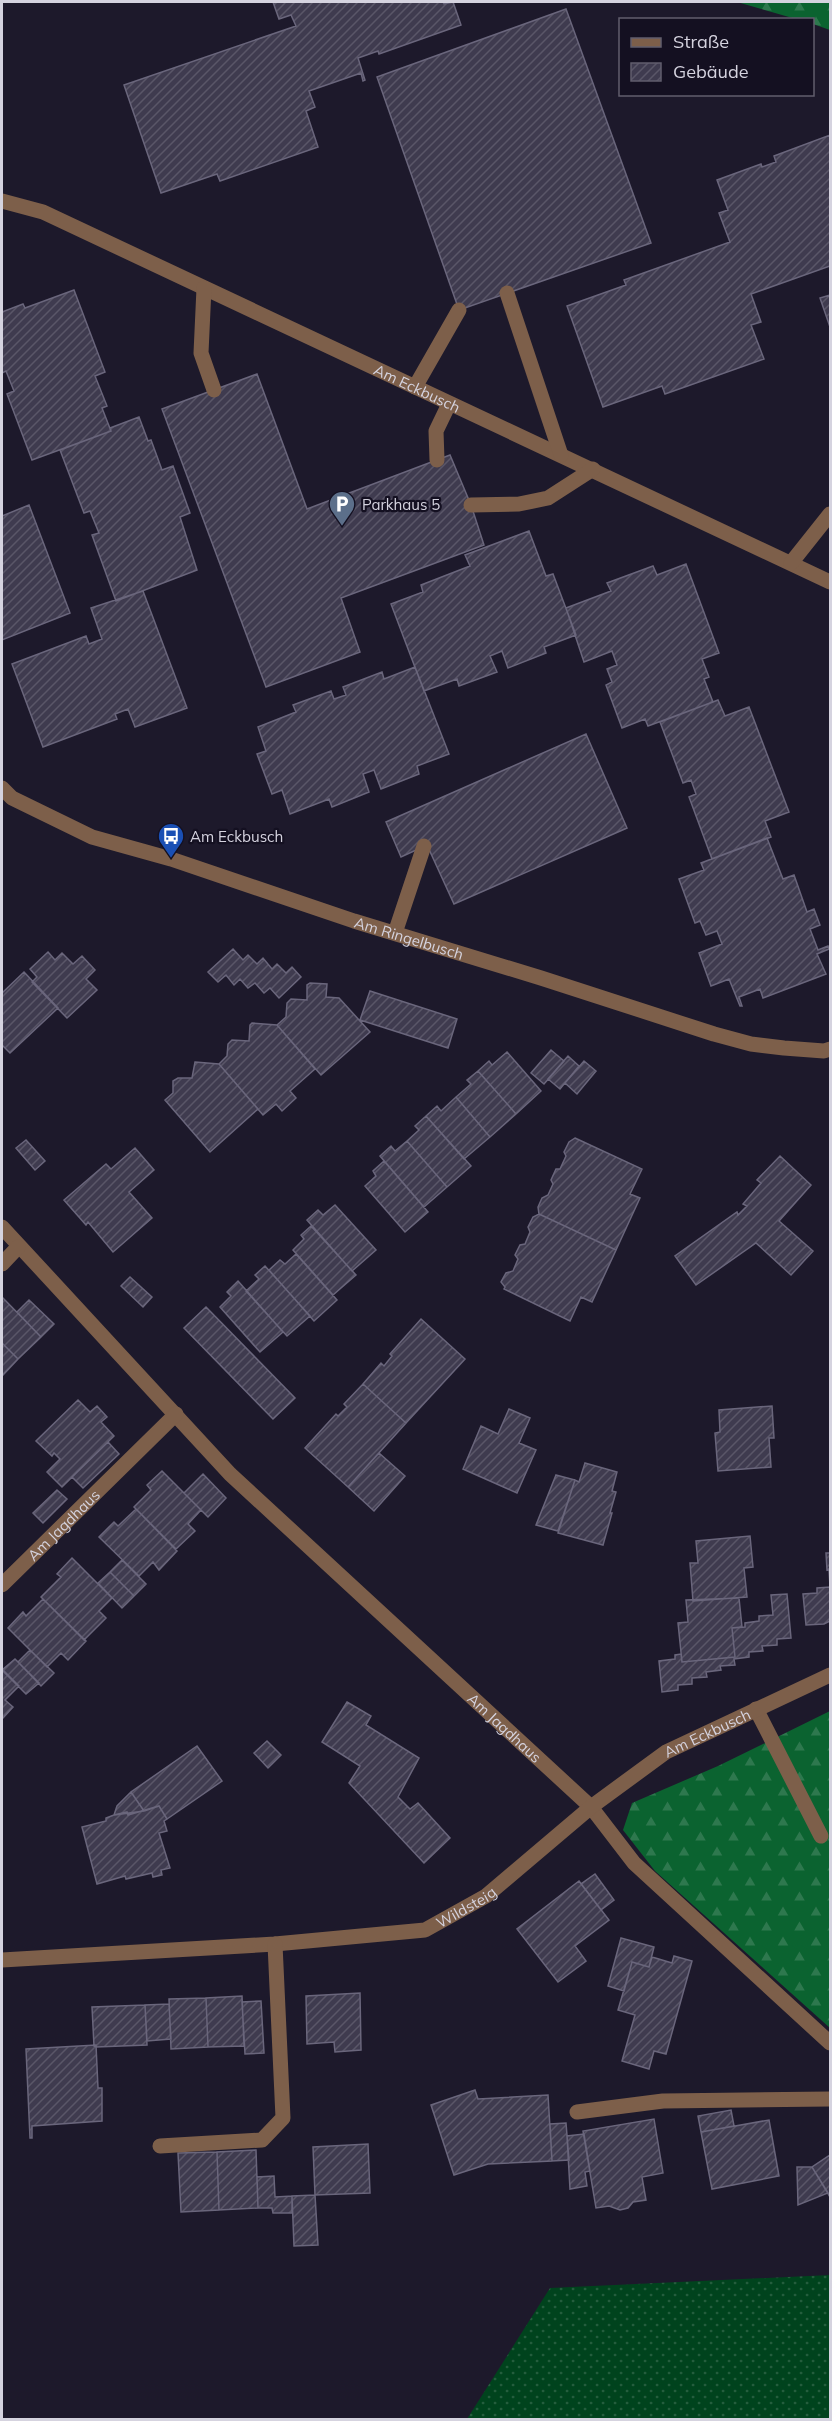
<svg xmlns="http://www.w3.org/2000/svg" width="832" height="2421" viewBox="0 0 832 2421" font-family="Mulish,sans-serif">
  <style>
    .grass { fill: url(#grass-dots) }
    .forest { fill: url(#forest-firs) }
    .building { fill: url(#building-hatch); stroke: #6a667c; stroke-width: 1.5 }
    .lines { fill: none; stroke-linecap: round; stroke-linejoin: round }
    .minor { stroke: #7d5f4a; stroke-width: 15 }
    .labels { text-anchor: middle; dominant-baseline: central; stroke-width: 4.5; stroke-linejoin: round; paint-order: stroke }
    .street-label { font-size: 15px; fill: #d5d3df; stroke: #141021 }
    .poi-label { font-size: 15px; fill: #d5d3df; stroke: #141021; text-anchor: start }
  </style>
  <defs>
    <pattern id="grass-dots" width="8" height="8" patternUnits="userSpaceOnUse" patternTransform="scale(1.5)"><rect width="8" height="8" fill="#00431d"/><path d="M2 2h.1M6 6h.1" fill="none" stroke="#245d3d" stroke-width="1.8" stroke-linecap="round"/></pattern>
    <pattern id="forest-firs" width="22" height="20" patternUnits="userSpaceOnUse" patternTransform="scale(1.5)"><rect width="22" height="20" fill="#0b6330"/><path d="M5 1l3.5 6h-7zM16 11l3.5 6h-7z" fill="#2e784e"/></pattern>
    <pattern id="building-hatch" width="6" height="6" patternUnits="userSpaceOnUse" patternTransform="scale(1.5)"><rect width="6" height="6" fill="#3f3b4f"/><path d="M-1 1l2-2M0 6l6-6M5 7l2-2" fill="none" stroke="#5a5668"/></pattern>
  </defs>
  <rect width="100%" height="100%" fill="#1d192b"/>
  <path class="grass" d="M830 2275V2419H467L550 2288Z"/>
  <path class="forest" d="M737 2H830V30L813 24 812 20 796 19Z
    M830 1711V2028L655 1871 623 1830 632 1803 718 1766Z"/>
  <path class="building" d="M273 2H443L444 4 453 2 461 25 379 54 378 51 358 58 365 80 363 81 361 73 309 91 315 107 306 111 318 147 220 181 217 174 161 193 124 85 296 26 291 15 279 19Z
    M566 9 651 243 459 310 377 77Z
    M830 135V266L751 294 761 322 751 325 764 359 665 394 662 386 603 407 567 306 626 285 624 280 730 242 719 213 728 210 717 180 761 164 762 167 776 162 774 156Z
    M74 290 105 372 95 376 107 406 102 408 111 431 32 460 7 394 14 391 6 371 2 373V312L23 304 25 308Z
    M830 295V327L820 298Z
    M257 374 307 509 450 455 471 505 484 545 341 598 360 652 266 687 162 409Z
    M139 417 148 441 151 440 162 470 173 466 190 513 180 517 197 570 116 601 92 535 99 533 90 511 84 513 60 450 111 431 110 428Z
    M29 505 70 613 2 640V516Z
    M529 531 546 576 553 574 576 635 544 647 546 653 508 668 502 651 490 656 497 672 459 686 457 679 424 691 391 604 423 592 421 585 470 566 465 555Z
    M686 564 719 653 702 659 709 677 704 679 713 702 648 726 645 719 622 728 606 685 612 682 607 669 617 665 612 651 584 662 566 608 611 591 607 583 653 566 657 575Z
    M143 591 187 708 135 727 128 709 115 714 117 719 43 747 12 664 86 636 89 644 102 639 91 608Z
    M415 667 449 754 417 766 419 774 381 789 374 770 363 774 369 792 332 807 329 799 290 814 282 790 272 794 257 754 266 751 258 727 296 712 293 705 331 691 334 699 346 695 343 687 382 672 384 679Z
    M718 700 725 716 749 707 789 812 765 821 771 837 712 859 689 797 696 794 691 780 683 783 660 722Z
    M586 734 627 828 454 904 427 845 401 857 386 822Z
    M767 838 783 879 794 875 807 912 814 909 820 925 810 929 818 950 828 946 829 949 817 954 826 974 763 998 760 989 739 997 742 1006H740L729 979 711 986 699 953 722 944 717 931 706 935 700 921 695 923 679 879 704 870 701 863Z
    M233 949 243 960 248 955 257 964 263 958 272 969 277 964 286 973 292 967 301 977 279 998 270 988 264 993 255 983 248 988 240 979 234 985 226 975 218 982 208 972Z
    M48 952 55 960 62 953 73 964 82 956 95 970 86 979 97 990 67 1018 32 982 37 977 30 969Z
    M24 972 58 1008 10 1053 2 1045V993Z
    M310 983 327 984 326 997 339 998 370 1032 321 1075 277 1025 286 1017 287 1003 291 999 307 1000V985Z
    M370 991 457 1019 448 1048 360 1020Z
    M252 1023 277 1025 315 1069 290 1091 296 1098 282 1111 276 1104 263 1115 219 1064 227 1056 228 1044 232 1040 249 1041 250 1025Z
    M551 1050 564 1061 544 1084 531 1073Z
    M507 1052 541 1091 516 1114 478 1071 489 1061 492 1065Z
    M568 1056 579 1066 560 1089 548 1079Z
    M584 1061 596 1071 577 1094 565 1083Z
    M195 1062 219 1064 258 1109 210 1152 165 1100 173 1093V1081L178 1078H192Z
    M478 1071 516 1114 490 1137 456 1097 471 1084 467 1080Z
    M456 1097 490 1137 464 1159 426 1116 437 1106 441 1111Z
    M426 1116 471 1166 447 1187 407 1141 419 1130 415 1126Z
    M575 1138 642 1169 630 1194 640 1198 616 1250 539 1214 538 1207 542 1198 548 1195 553 1184 551 1180 556 1169H560L566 1156 564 1152 569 1142Z
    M26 1140 45 1161 35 1170 16 1148Z
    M407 1141 447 1187 424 1207 380 1156 391 1146 395 1151Z
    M135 1148 154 1170 129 1192 152 1218 113 1252 88 1222 86 1225 64 1200 106 1164 111 1169Z
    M780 1156 811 1185 779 1221 813 1251 791 1275 756 1243 696 1285 675 1256 737 1212 738 1215 747 1206 743 1204 761 1183 757 1180Z
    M384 1161 428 1212 405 1232 365 1186 376 1176 373 1171Z
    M335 1205 376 1250 352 1271 307 1220 318 1210 323 1215Z
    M539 1214 616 1250 592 1302 581 1297 570 1321 504 1289 505 1287 501 1282 506 1273 513 1271 518 1259 515 1255 520 1245 525 1244 530 1232 528 1227 533 1217Z
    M311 1226 356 1275 333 1295 293 1250 304 1239 301 1235Z
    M296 1254 337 1300 314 1321 269 1270 280 1260 285 1264Z
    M265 1266 310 1316 287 1336 246 1291 259 1279 255 1275Z
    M130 1277 152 1297 143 1307 121 1286Z
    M238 1281 283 1332 260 1352 220 1307 231 1296 227 1292Z
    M2 1297 41 1337 18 1359 2 1343Z
    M29 1300 54 1324 41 1337 17 1312Z
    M206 1307 295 1398 273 1419 184 1328Z
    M421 1319 465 1359 406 1423 363 1384 381 1363 384 1366 392 1356 390 1354Z
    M2 1343 18 1359 2 1376Z
    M363 1384 406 1423 348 1487 305 1448 336 1414 338 1416 347 1407 344 1404Z
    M78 1400 90 1412 97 1406 107 1417 101 1422 114 1436 62 1487 47 1472 60 1459 54 1453 52 1456 36 1441Z
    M772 1406 774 1438H769L771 1467 718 1471 715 1433 720 1432 719 1410Z
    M509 1409 530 1418 519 1443 536 1450 517 1493 463 1469 481 1426 498 1434Z
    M108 1442 119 1454 83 1488 72 1477Z
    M379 1453 405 1476 374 1511 348 1487Z
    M585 1463 617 1472 612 1491 616 1492 610 1513H612L603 1545 558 1533 575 1480 579 1482Z
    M162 1471 201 1510 188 1524 195 1531 176 1549 134 1507 151 1490 147 1485Z
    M203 1474 226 1498 208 1517 184 1493Z
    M556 1475 575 1480 558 1531 536 1525Z
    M57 1490 67 1499 43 1523 33 1513Z
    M136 1509 177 1551 159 1570 153 1562 139 1576 99 1537 114 1522 118 1526Z
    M750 1536 753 1567 744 1568 747 1597 693 1601 690 1563H698L696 1541Z
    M826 1553H830V1587L829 1569 827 1570Z
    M72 1558 112 1598 99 1611 106 1618 84 1640 41 1597 61 1577 57 1574Z
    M122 1560 146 1584 134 1596 110 1572Z
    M110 1572 134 1596 122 1608 98 1583Z
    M830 1587V1621L824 1624 806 1625 803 1594 817 1593V1588Z
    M787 1594 791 1638 777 1639V1645L762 1646 763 1651 749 1652V1657L734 1659 735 1665 720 1666 721 1670 706 1672 707 1677 692 1678V1684L678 1685V1690L662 1692 659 1661 675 1659V1655L681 1654 682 1662 735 1657 732 1628 745 1627V1623L759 1621V1616L773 1615 771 1595Z
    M739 1598 742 1627 732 1628 735 1657 682 1662 678 1623 688 1622 686 1600Z
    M43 1599 86 1641 68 1660 61 1653 47 1667 8 1628 23 1612 26 1616Z
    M30 1650 54 1673 41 1686 18 1662Z
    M15 1659 39 1683 26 1694 2 1670Z
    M2 1669 19 1686 5 1700 13 1707 2 1719Z
    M347 1702 371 1716 366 1725 419 1758 398 1797 410 1809 418 1803 450 1838 424 1863 349 1783 360 1766 322 1742Z
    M267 1741 281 1755 268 1768 254 1753Z
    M197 1746 222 1781 167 1819 159 1806 144 1811 131 1792Z
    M131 1792 144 1811 114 1815 117 1806Z
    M159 1806 167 1819 164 1821 167 1831 159 1833 170 1868 161 1870 162 1875 153 1877 152 1873 126 1879 125 1876 97 1884 82 1827 106 1821V1818L114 1815 127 1812 128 1815Z
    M595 1874 614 1900 601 1910 581 1884Z
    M579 1881 609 1920 575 1946 586 1961 558 1982 517 1929Z
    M621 1938 654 1947 649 1967 632 1962 624 1991 608 1986Z
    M674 1956 692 1961 666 2054 654 2051 649 2069 622 2061 635 2015 618 2010 632 1962 649 1967 652 1957 672 1963Z
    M360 1993 361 2050 335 2052 334 2042 307 2044 306 1996Z
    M242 1996 244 2046 208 2047 206 1998Z
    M206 1998 208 2047 171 2049 169 1999Z
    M261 2001 264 2053 245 2054 242 2002Z
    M169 2004 171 2039 147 2041 145 2005Z
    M145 2005 147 2045 96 2047 94 2046 92 2007Z
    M96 2045 98 2088H102V2121L32 2126V2138H30L26 2049Z
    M475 2090 478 2099 548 2095 552 2161 488 2164 454 2175 431 2105Z
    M731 2110 734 2126 701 2132 698 2116Z
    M654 2119 663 2173 642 2177 646 2200 633 2202 628 2208 620 2210 609 2206 596 2208 583 2131Z
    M769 2120 779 2176 712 2189 701 2132Z
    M566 2123 569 2160 552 2161 550 2124Z
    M584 2134 590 2171 585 2172 587 2186 570 2189 567 2136Z
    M368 2144 370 2193 315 2195 313 2147Z
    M256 2150 258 2208 219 2210 217 2152Z
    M217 2152 219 2210 181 2212 178 2153Z
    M830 2155V2197L812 2167Z
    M797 2167H812L828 2193 798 2205Z
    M274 2176 275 2197 292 2196V2213H273L272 2208H258L257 2177Z
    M315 2195 318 2245 294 2246 292 2196Z"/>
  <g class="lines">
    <g class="minor">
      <path id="s1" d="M2 201 43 212 830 582"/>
      <path d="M204 288 201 353 214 390"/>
      <path d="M507 293 561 455"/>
      <path d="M415 387 459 310"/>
      <path d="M437 460 436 431 449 404"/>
      <path d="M471 505 519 504 548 498 593 469"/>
      <path d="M791 563 830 514"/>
      <path id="s2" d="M2 788 12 798 92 837 171 859 354 921 541 978 714 1034 751 1044 784 1048 824 1051 830 1049"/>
      <path d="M395 933 424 846"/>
      <path id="s3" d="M2 1227 230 1474 591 1807 634 1863 830 2043"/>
      <path d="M2 1264 18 1247"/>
      <path id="s4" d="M2 1585 176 1414"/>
      <path d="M756 1709 821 1836"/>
      <path id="s5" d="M2 1960 275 1944 425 1930 486 1896 591 1807 666 1752 830 1675"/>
      <path d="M577 2112 663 2101 830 2099"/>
      <path d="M160 2146 262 2140 283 2118 275 1944"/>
    </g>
  </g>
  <defs>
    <g id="parking-pin" transform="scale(1.35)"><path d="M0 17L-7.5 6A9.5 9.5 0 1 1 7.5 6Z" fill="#5c6f8a" stroke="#141021"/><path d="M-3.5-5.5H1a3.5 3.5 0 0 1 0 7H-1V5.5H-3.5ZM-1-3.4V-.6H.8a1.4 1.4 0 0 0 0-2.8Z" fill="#fff"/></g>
    <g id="bus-pin" transform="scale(1.35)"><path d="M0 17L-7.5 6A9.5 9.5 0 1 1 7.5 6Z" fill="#1a4fb4" stroke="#141021"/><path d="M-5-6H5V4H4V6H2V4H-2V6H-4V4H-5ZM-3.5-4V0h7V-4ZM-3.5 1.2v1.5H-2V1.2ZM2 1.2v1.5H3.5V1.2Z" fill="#fff"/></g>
  </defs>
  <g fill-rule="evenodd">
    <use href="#parking-pin" x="342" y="504"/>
    <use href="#bus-pin" x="171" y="836"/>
  </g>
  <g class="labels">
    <g class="street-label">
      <text stroke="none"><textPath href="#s1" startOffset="456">Am Eckbusch</textPath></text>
      <text stroke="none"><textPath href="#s2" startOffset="436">Am Ringelbusch</textPath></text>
      <text stroke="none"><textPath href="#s4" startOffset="86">Am Jagdhaus</textPath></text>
      <text stroke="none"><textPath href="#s3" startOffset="710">Am Jagdhaus</textPath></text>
      <text stroke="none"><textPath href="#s5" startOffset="770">Am Eckbusch</textPath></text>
      <text stroke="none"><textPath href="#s5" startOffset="471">Wildsteig</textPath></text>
    </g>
    <g class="poi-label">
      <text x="362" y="504">Parkhaus 5</text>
      <text x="190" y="836">Am Eckbusch</text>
    </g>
  </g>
  <rect width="832" height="2421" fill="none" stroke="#d5d3df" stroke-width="6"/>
  <rect x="619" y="18" width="195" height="78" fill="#141021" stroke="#615e6d" stroke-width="1.5"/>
  <rect x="631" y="38" width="30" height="9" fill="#7d5f4a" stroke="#615e6d" stroke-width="1.5"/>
  <text x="673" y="48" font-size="18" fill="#d5d3df">Straße</text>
  <rect x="631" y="63" width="30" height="18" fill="url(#building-hatch)" stroke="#615e6d" stroke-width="1.5"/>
  <text x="673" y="78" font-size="18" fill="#d5d3df">Gebäude</text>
</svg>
